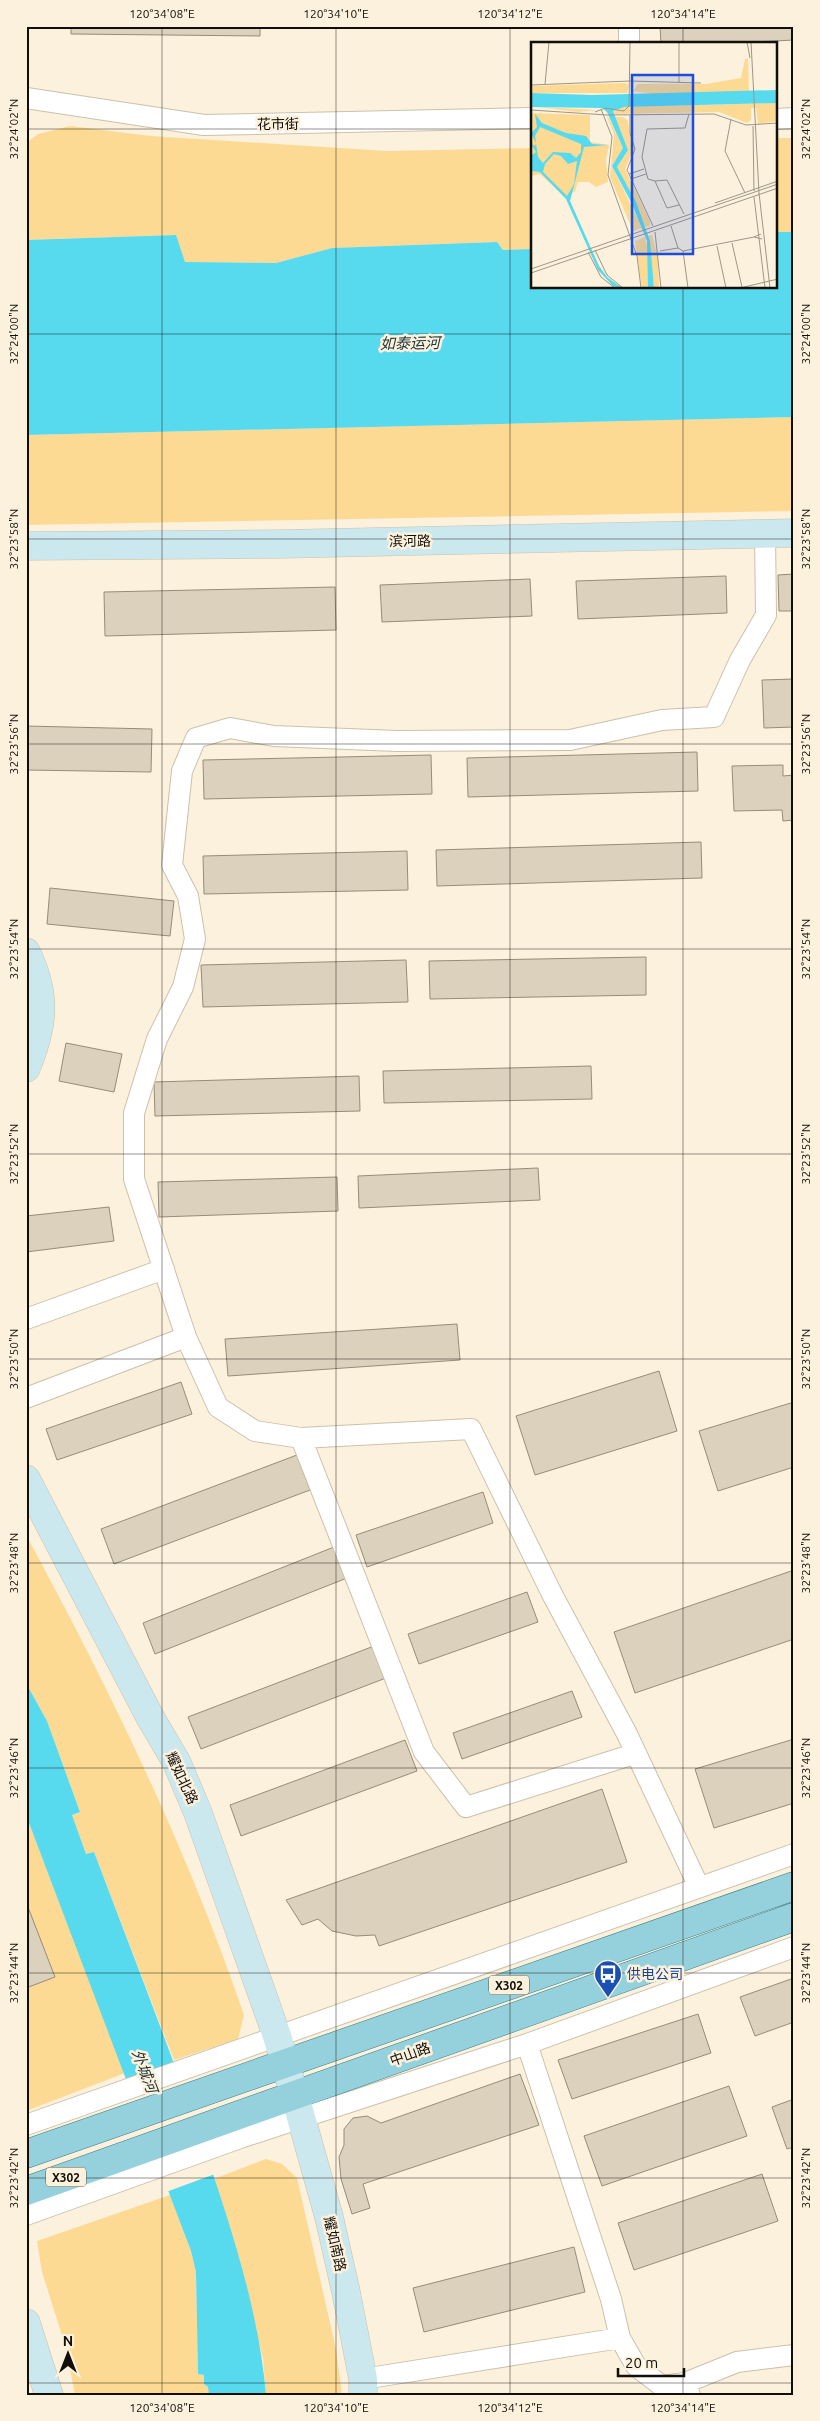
<svg xmlns="http://www.w3.org/2000/svg" width="820" height="2421" viewBox="0 0 820 2421" font-family="Ubuntu,'Noto Sans SC',sans-serif">
  <style>
    .green { fill: #fcda93 }
    .water { fill: #57d9ee }
    .pier { fill: #fcf1dc }
    .building { fill: #dcd1bd; stroke: #958c79 }
    .lines { fill: none; stroke-linecap: round; stroke-linejoin: round }
    .street-casing { stroke: #cbc1ac; stroke-width: 22 }
    .secondary-casing { stroke: #cbc1ac; stroke-width: 29 }
    .primary-casing { stroke: #387984; stroke-width: 29 }
    .street { stroke: #fff; stroke-width: 20 }
    .secondary { stroke: #cae8ee; stroke-width: 28 }
    .primary { stroke: #94d1dd; stroke-width: 28 }
    .ticks { fill: none; stroke: #120e08; stroke-width: 1; stroke-opacity: 0.45 }
    .labels { text-anchor: middle; dominant-baseline: central; stroke-width: 5; stroke-linejoin: round; paint-order: stroke }
    .shield { fill: #fcf1dc; stroke: #585248; stroke-width: 1 }
    .shield-label { font-size: 12px; font-weight: bold; fill: #120e08 }
    .street-label { font-size: 14px; fill: #120e08; stroke: #fcf1dc }
    .transit-label { font-size: 14px; fill: #164399; stroke: #fcf1dc; text-anchor: start }
    .water-label { font-size: 15px; font-style: italic; fill: #20373b; stroke: #fcf1dc }
    .inset-road { fill: none; stroke: #9e9687; stroke-width: 1 }
    .view { fill: #1d4ed8; fill-opacity: 0.15; stroke: #1d4ed8; stroke-width: 2.5 }
    .inset-edge { fill: none; stroke: #120e08; stroke-width: 2.5 }
    .neatline { fill: none; stroke: #120e08; stroke-width: 2 }
    .ticks-label { font-size: 12px; text-anchor: middle; fill: #120e08 }
  </style>
  <rect width="100%" height="100%" fill="#fcf1dc"/>
  <path class="green" d="M70 126 151 136 387 151 532 148V249L503 250 497 242 332 248 276 263 185 262 175 235 26 240V143L38 134Z
    M776 138H794V232H776Z
    M794 417V511L26 525V435Z
    M26 1535C110 1690 187 1848 244 2015L238 2039 174 2060 94 1852 86 1854 72 1815 80 1812 47 1721 26 1683Z
    M26 1815 125 2073 26 2111Z
    M266 2159 282 2164 297 2178 336 2349 342 2395H266L263 2358 214 2179Z
    M170 2195 191 2251 196 2272 198 2374 204 2375V2384L208 2387 209 2395H75L66 2348 42 2272 37 2241Z"/>
  <path class="water" d="M776 232H794V417L26 435V240L176 235 185 262 276 263 332 248 497 242 503 250 532 249V288H776Z
    M26 1683 47 1721 80 1812 72 1815 86 1854 94 1852C132 1952 171 2052 206 2153 232 2231 259 2312 266 2395H209L208 2387 204 2384V2375L198 2374 196 2272 191 2251 26 1815Z"/>
  <path class="pier" d="M178 2065 215 2174 166 2192 127 2084Z"/>
  <path class="building" d="M71 26H260V36L71 34Z
    M660 26H794V40L716 44H661Z
    M794 574V611H779L778 575Z
    M726 576 727 613 578 619 576 581Z
    M530 579 532 616 382 622 380 585Z
    M335 587 336 630 105 636 104 592Z
    M794 679V727L764 728 762 680Z
    M26 726 152 729 151 772 26 770Z
    M697 752 698 791 468 797 467 758Z
    M431 755 432 794 204 799 203 760Z
    M783 765V776L794 775V820L783 821 782 810 734 811 732 766Z
    M701 842 702 878 437 886 436 850Z
    M407 851 408 890 204 894 203 856Z
    M50 888 174 901 170 936 47 924Z
    M646 957V995L430 999 429 961Z
    M406 960 408 1002 203 1007 201 965Z
    M66 1043 122 1054 114 1092 59 1081Z
    M591 1066 592 1099 384 1103 383 1071Z
    M359 1076 360 1111 155 1116 154 1082Z
    M538 1168 540 1200 359 1208 358 1176Z
    M337 1177 338 1211 159 1217 158 1182Z
    M109 1207 114 1241 26 1252V1216Z
    M457 1324 460 1360 228 1376 225 1339Z
    M659 1371 677 1431 535 1475 516 1416Z
    M181 1382 192 1414 57 1460 46 1429Z
    M794 1402V1467L718 1491 699 1431Z
    M297 1455 310 1490 114 1564 101 1529Z
    M483 1492 493 1523 367 1567 356 1535Z
    M334 1547 347 1578 155 1654 143 1623Z
    M794 1570V1639L635 1693 614 1632Z
    M527 1592 538 1622 419 1664 408 1634Z
    M374 1646 386 1678 201 1749 188 1717Z
    M572 1691 582 1717 462 1759 453 1733Z
    M794 1739V1803L714 1828 695 1769Z
    M405 1740 417 1771 241 1836 230 1805Z
    M602 1789 627 1862 379 1946 375 1935 356 1936 332 1931 318 1919 302 1925 286 1900Z
    M26 1902 55 1977 26 1988Z
    M794 1978V2022L755 2036 740 1997Z
    M698 2014 711 2053 572 2099 558 2060Z
    M520 2074 539 2125 363 2184 370 2208 352 2214 341 2179 339 2157 344 2145V2129L353 2118 367 2116 381 2123Z
    M729 2086 747 2136 602 2186 584 2136Z
    M794 2099V2147L787 2149 772 2107Z
    M762 2174 778 2221 634 2270 618 2223Z
    M574 2247 585 2292 424 2332 413 2288Z"/>
  <g class="lines">
    <g class="street-casing">
      <path id="street" d="M629 44V26
        M26 98 204 125 532 118
        M776 119 794 118
        M26 1319 164 1269
        M26 1398 186 1337
        M301 1438 471 1429 552 1594 627 1734 699 1887
        M634 1754 466 1807 424 1752 301 1438 255 1431 218 1407 186 1337 134 1179V1113L157 1039 183 987 195 939 188 896 172 865 182 771 196 738 230 728 274 736 397 741 570 740 662 720 714 717 740 660 766 615 765 533
        M527 2044 611 2299 620 2338
        M26 2125 794 1854
        M26 2215 243 2137 527 2044 794 1947
        M363 2379 620 2338 636 2366 662 2386 685 2383 690 2395
        M685 2383 737 2362 794 2355"/>
    </g>
    <g class="secondary-casing">
      <path id="secondary" d="M26 546 280 544 794 533
        M26 952C47 995 44 1025 26 1068
        M26 1479 150 1717 177 1763 198 1813 277 2036 295 2096 329 2217 346 2292 363 2379V2395
        M26 2323 49 2395"/>
    </g>
    <g class="primary-casing">
      <path id="primary" d="M26 2154 794 1886
        M26 2191 794 1917"/>
    </g>
    <use href="#street" class="street"/>
    <use href="#secondary" class="secondary"/>
    <use href="#primary" class="primary"/>
  </g>
  <path class="ticks" d="M162 26V2395M336 26V2395M510 26V2395M683 26V44M26 129H532M776 129H794M683 288V2395M26 334H794M26 539H794M26 744H794M26 949H794M26 1154H794M26 1359H794M26 1563H794M26 1768H794M26 1973H794M26 2178H794M26 2383H794"/>
  <defs>
    <g id="bus-pin" transform="scale(1.4375)"><path d="M0 17L-7.5 6A9.5 9.5 0 1 1 7.5 6Z" fill="#1a4fb4" stroke="#fcf1dc"/><path d="M-5-6H5V4H4V6H2V4H-2V6H-4V4H-5ZM-3.5-4V0h7V-4ZM-3.5 1.2v1.5H-2V1.2ZM2 1.2v1.5H3.5V1.2Z" fill="#fff"/></g>
  </defs>
  <g fill-rule="evenodd">
    <use href="#bus-pin" x="608" y="1974"/>
  </g>
  <g class="labels">
    <g class="shield">
      <rect x="489" y="1975.5" width="40" height="19" rx="4"/>
      <rect x="46" y="2167.5" width="40" height="19" rx="4"/>
    </g>
    <g class="shield-label">
      <text x="509" y="1985">X302</text>
      <text x="66" y="2177">X302</text>
    </g>
    <g class="street-label">
      <text transform="translate(278 124) rotate(-1)">花市街</text>
      <text transform="translate(410 541) rotate(-1)">滨河路</text>
      <text transform="translate(182 1778) rotate(65)">耀如北路</text>
      <text transform="translate(410 2054) rotate(-20)">中山路</text>
      <text transform="translate(335 2244) rotate(77)">耀如南路</text>
    </g>
    <g class="transit-label">
      <text x="627" y="1974">供电公司</text>
    </g>
    <g class="water-label">
      <text transform="translate(410 343) rotate(-1)">如泰运河</text>
      <text transform="translate(145 2071) rotate(69)">外城河</text>
    </g>
  </g>
  <g transform="translate(531 42)">
    <rect width="246" height="246" fill="#fcf1dc"/>
    <path d="M217 16 218 50 122 52 102 49 107 42H175L210 36 214 17ZM94 41 98 43 96 51H0V44ZM246 61V79L227 82 225 66H220V78L216 81 188 70 84 72 82 69 93 65ZM7 65 29 66 66 68 48 70ZM0 71 59 73V100L78 103 75 118 77 140 65 145 58 140H47L44 149 35 156 9 132 0 134ZM76 75 78 76 92 106 81 124 111 186 102 189 79 135 83 92ZM84 75H92L97 79 102 109 94 127 119 180V184L114 185 86 125 97 108ZM121 193 127 216 128 246H123L117 194ZM114 195 117 209V246H111L104 199Z" fill="#fcda93"/>
    <path d="M246 48V61L93 65 82 69 97 108 86 125 105 160 119 199 123 246H117L116 199 101 162 81 124 92 106 76 70 71 66 0 65V51L61 53ZM4 72 11 81 35 91 55 94 61 102 77 103 53 105 39 159 68 224 76 235 91 246 82 244 67 228 35 157 9 130 1 129 0 114 5 110 0 102 4 104 5 101 0 91 6 85ZM9 85 50 102V110L45 116 39 111 22 110 12 121 7 115 4 94ZM23 112 30 114 37 122 46 119 43 142 36 154 12 130 14 122Z" fill="#57d9ee" fill-rule="evenodd"/>
    <path class="inset-road" d="M216 0 219 16M220 0 228 151 239 246M148 41V0M14 42 18 0M0 43 99 39 170 41M70 67 81 95 77 133 106 214 110 246M0 68 76 73 183 72 215 83 247 81M64 70 74 66 93 69 98 64 99 0M99 73V91L104 107 96 128 122 184M200 77 194 109 214 151M222 84 223 149M98 132 113 127M100 137 115 132M124 139 136 138 153 172M223 155 234 246M184 161 247 139M148 163 136 166 124 139 117 137 111 115 116 87 154 86 158 72M140 184 147 206M124 190 130 246M230 192 223 195 231 197M201 201 211 245M186 204 195 246M64 208 76 233 92 246M129 209 147 206 152 209 157 246M152 209 223 195M57 210 70 235 84 246M0 227 247 142M0 231 247 146M209 246 247 237"/>
    <path class="view" d="M101 33H162V212H101Z"/>
    <rect width="246" height="246" class="inset-edge"/>
  </g>
  <rect width="820" height="2421" fill="none" stroke="#fcf1dc" stroke-width="55"/>
  <g transform="translate(68 2354)" stroke="#fcf1dc" stroke-width="4" paint-order="stroke">
  <path d="M0-4L9 19L0 12L-9 19Z" fill="#120e08"/>
  <text y="-8" font-size="14" font-weight="bold" text-anchor="middle" fill="#120e08">N</text>
  </g>
  <path d="M618 2368v8h66v-8" fill="none" stroke="#120e08" stroke-width="2.5"/>
  <text x="625" y="2368" font-size="15" fill="#120e08" stroke="#fcf1dc" stroke-width="4" paint-order="stroke">20 m</text>
  <rect x="28" y="28" width="764" height="2366" class="neatline"/>
  <g class="ticks-label">
    <text x="162" y="18">120°34'08"E</text>
    <text x="336" y="18">120°34'10"E</text>
    <text x="510" y="18">120°34'12"E</text>
    <text x="683" y="18">120°34'14"E</text>
    <text transform="translate(14 129) rotate(-90)" y="4">32°24'02"N</text>
    <text transform="translate(806 129) rotate(-90)" y="4">32°24'02"N</text>
    <text transform="translate(14 334) rotate(-90)" y="4">32°24'00"N</text>
    <text transform="translate(806 334) rotate(-90)" y="4">32°24'00"N</text>
    <text transform="translate(14 539) rotate(-90)" y="4">32°23'58"N</text>
    <text transform="translate(806 539) rotate(-90)" y="4">32°23'58"N</text>
    <text transform="translate(14 744) rotate(-90)" y="4">32°23'56"N</text>
    <text transform="translate(806 744) rotate(-90)" y="4">32°23'56"N</text>
    <text transform="translate(14 949) rotate(-90)" y="4">32°23'54"N</text>
    <text transform="translate(806 949) rotate(-90)" y="4">32°23'54"N</text>
    <text transform="translate(14 1154) rotate(-90)" y="4">32°23'52"N</text>
    <text transform="translate(806 1154) rotate(-90)" y="4">32°23'52"N</text>
    <text transform="translate(14 1359) rotate(-90)" y="4">32°23'50"N</text>
    <text transform="translate(806 1359) rotate(-90)" y="4">32°23'50"N</text>
    <text transform="translate(14 1563) rotate(-90)" y="4">32°23'48"N</text>
    <text transform="translate(806 1563) rotate(-90)" y="4">32°23'48"N</text>
    <text transform="translate(14 1768) rotate(-90)" y="4">32°23'46"N</text>
    <text transform="translate(806 1768) rotate(-90)" y="4">32°23'46"N</text>
    <text transform="translate(14 1973) rotate(-90)" y="4">32°23'44"N</text>
    <text transform="translate(806 1973) rotate(-90)" y="4">32°23'44"N</text>
    <text transform="translate(14 2178) rotate(-90)" y="4">32°23'42"N</text>
    <text transform="translate(806 2178) rotate(-90)" y="4">32°23'42"N</text>
    <text x="162" y="2412">120°34'08"E</text>
    <text x="336" y="2412">120°34'10"E</text>
    <text x="510" y="2412">120°34'12"E</text>
    <text x="683" y="2412">120°34'14"E</text>
  </g>
</svg>
